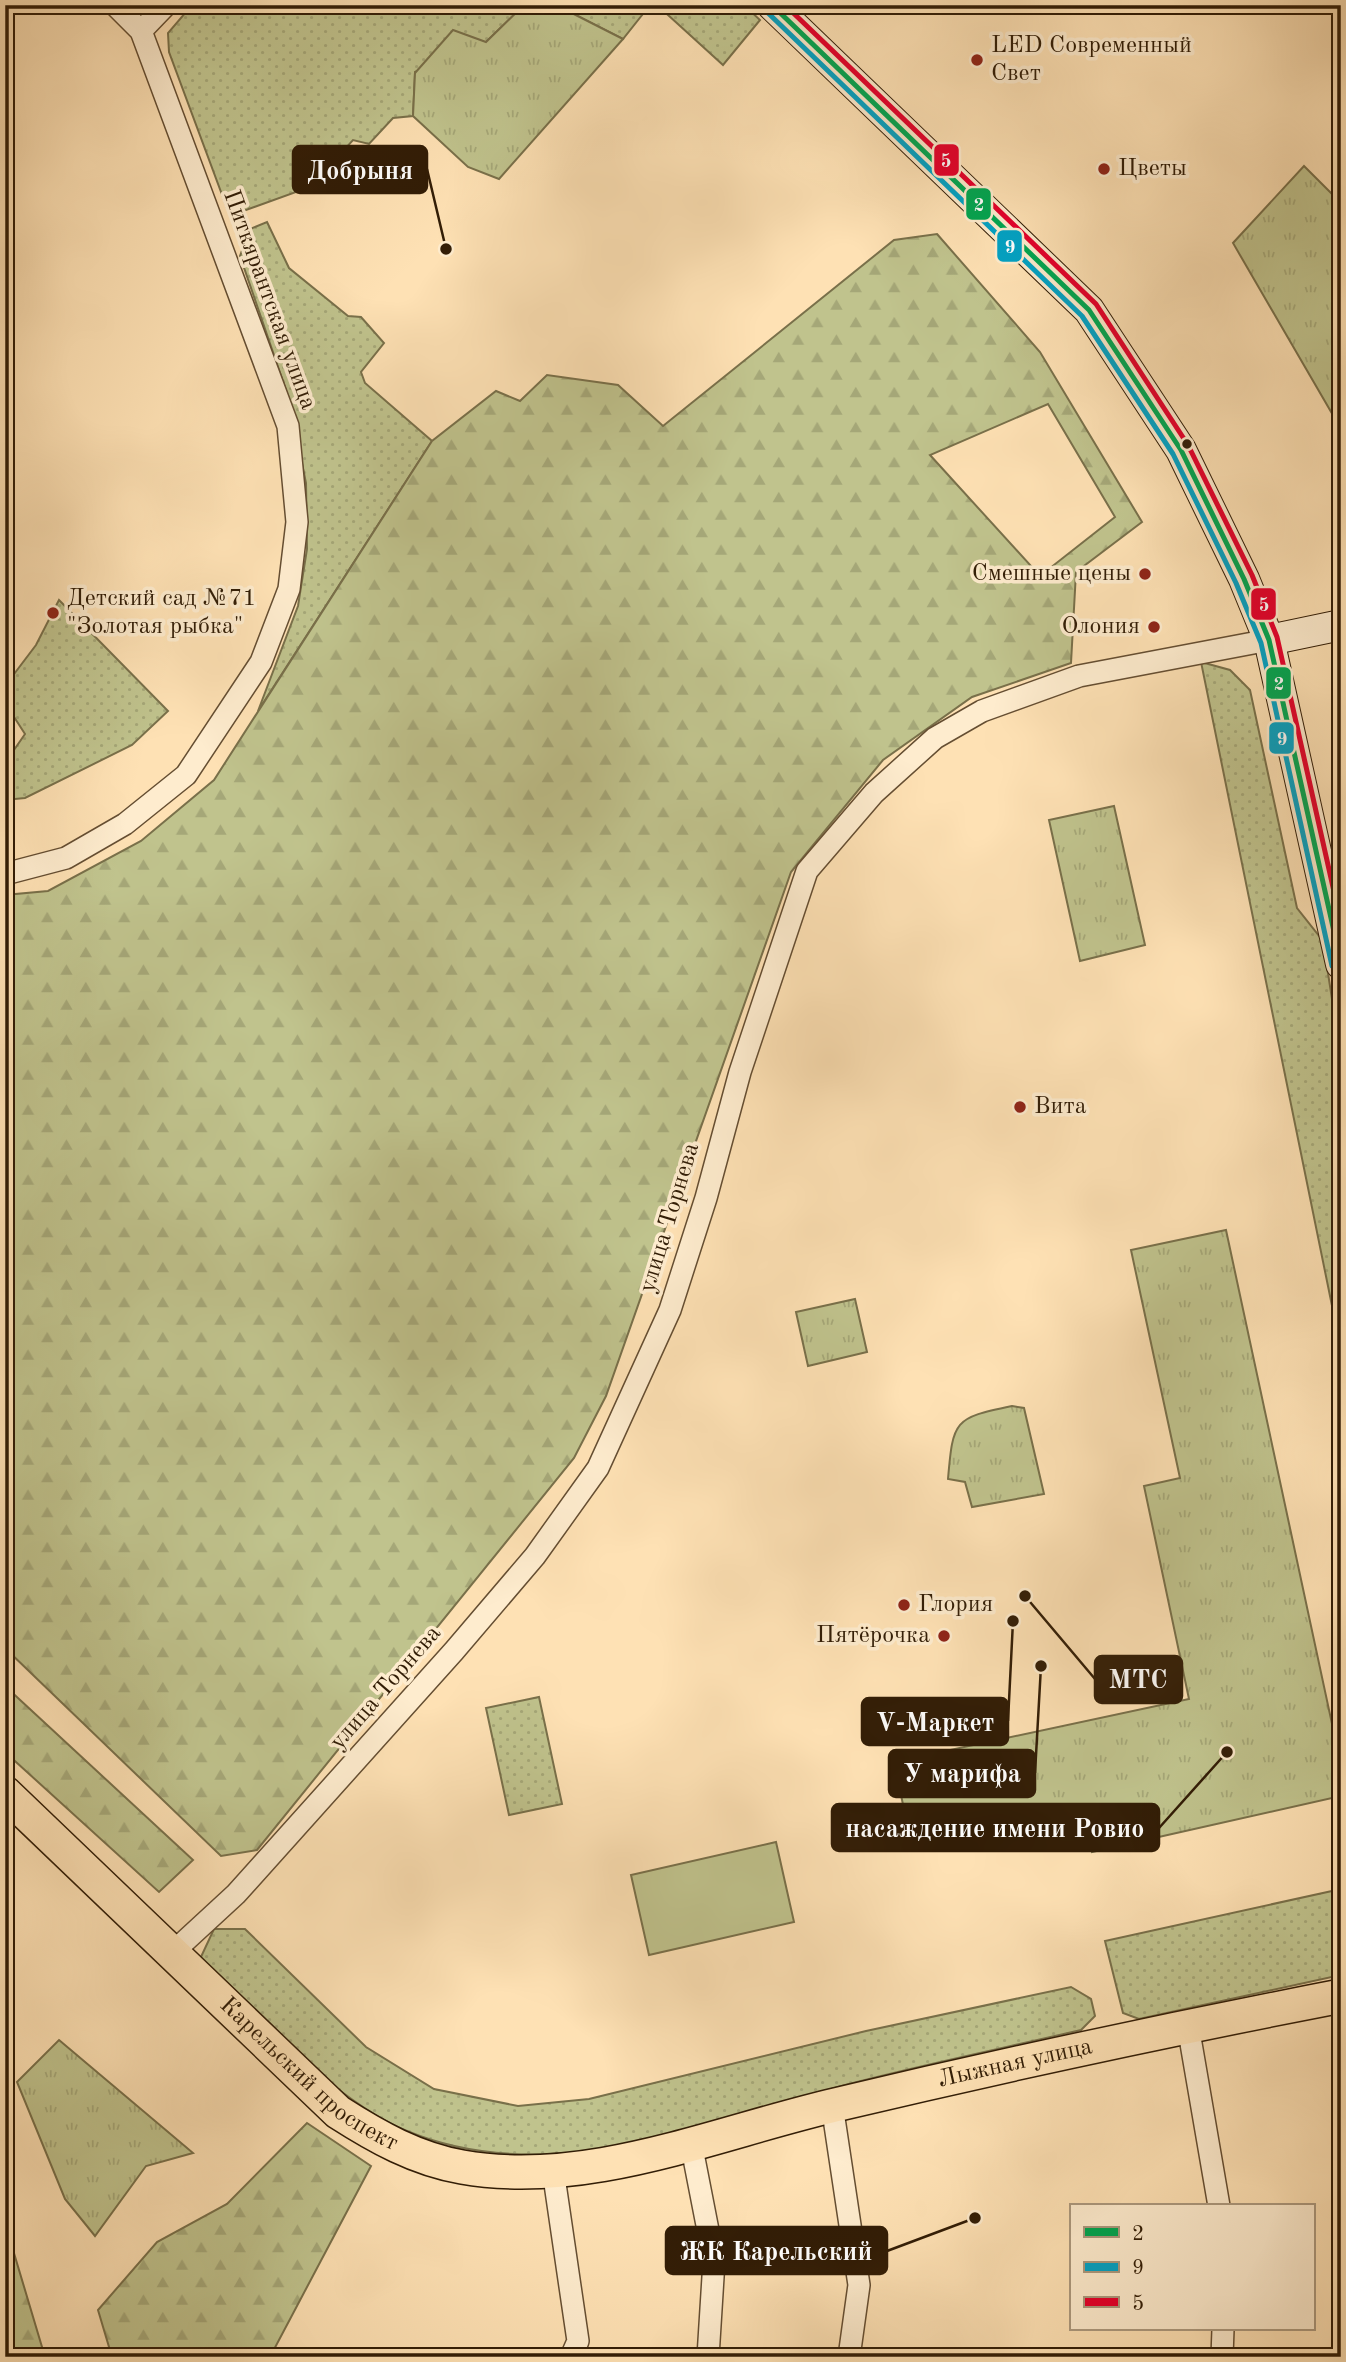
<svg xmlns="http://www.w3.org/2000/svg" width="1346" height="2362" viewBox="0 0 1346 2362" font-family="'Old Standard TT',serif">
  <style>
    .grass { fill: url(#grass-dots); stroke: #79704a; stroke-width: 2 }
    .forest { fill: url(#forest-firs); stroke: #79704a; stroke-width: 2; fill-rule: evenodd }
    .park { fill: url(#park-tufts); stroke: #79704a; stroke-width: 2 }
    .pitch { fill: #c0c38d; stroke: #79704a; stroke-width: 2 }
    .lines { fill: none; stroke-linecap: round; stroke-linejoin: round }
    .street-casing { stroke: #654e32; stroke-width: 24 }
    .secondary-casing { stroke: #321d06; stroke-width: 32 }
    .primary-casing { stroke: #321d06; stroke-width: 36 }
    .street { stroke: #feecce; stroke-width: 21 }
    .secondary { stroke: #feecce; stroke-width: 30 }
    .primary { stroke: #fee1b4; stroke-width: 33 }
    .bus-1-casing { stroke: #feecce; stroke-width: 10 }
    .bus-2-casing { stroke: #feecce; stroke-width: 10 }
    .bus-3-casing { stroke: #feecce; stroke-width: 10 }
    .bus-1 { stroke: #00a651; stroke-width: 5 }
    .bus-2 { stroke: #02a2c4; stroke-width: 5 }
    .bus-3 { stroke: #e4002b; stroke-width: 5 }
    .poi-dot { fill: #8f2418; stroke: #feecce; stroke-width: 2.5 }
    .bus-dot { fill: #321d06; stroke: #feecce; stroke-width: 2.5 }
    .labels { text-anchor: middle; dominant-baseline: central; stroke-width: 7; stroke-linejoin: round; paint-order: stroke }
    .poi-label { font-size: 24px; fill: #321d06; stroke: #feecce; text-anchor: start }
    .street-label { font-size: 24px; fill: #321d06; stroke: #feecce }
    .leader { fill: none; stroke: #321d06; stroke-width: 2.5 }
    .callout-dot { fill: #321d06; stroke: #feecce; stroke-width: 2.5 }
    .callout { fill: #321d06; stroke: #321d06; stroke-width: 2.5 }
    .callout-label { font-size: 26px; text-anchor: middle; font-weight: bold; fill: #fff }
    .line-badge { stroke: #feecce; stroke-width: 2.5 }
    .badge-label { font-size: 19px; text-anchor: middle; font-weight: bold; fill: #fff }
  </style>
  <defs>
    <pattern id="grass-dots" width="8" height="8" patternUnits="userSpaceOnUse" patternTransform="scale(1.75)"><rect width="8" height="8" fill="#c0c38d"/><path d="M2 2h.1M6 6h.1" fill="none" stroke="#a5a778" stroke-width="1.8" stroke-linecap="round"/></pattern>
    <pattern id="forest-firs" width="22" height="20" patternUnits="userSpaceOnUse" patternTransform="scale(1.75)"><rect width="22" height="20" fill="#c0c38d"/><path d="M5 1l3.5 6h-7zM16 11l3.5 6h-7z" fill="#a5a778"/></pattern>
    <pattern id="park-tufts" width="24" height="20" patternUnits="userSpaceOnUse" patternTransform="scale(1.75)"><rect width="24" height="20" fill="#c0c38d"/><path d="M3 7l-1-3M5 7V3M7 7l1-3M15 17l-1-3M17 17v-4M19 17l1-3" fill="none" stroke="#a5a778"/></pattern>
  </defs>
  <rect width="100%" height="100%" fill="#fee1b4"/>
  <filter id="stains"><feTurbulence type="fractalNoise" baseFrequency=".00286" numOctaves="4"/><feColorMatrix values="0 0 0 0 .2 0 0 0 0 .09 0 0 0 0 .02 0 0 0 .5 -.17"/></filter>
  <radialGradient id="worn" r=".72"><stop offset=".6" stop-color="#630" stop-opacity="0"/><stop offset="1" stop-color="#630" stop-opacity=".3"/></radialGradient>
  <path class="grass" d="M192 5H524L486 42 415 72 413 116 393 118 369 144 353 140 310 187 246 210 227 208 169 52 168 33Z
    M556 5H650L623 39Z
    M657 5H744L760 20 723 65Z
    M267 222 289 268 348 316 361 317 384 343 361 372 365 383 432 441 258 711 298 606 307 549 306 483 289 399 240 256 250 229Z
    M59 600 168 711 132 745 25 798 5 800V763L25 734 5 703V686L36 645Z
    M1201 662 1230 670 1250 690 1297 908 1323 941 1341 1057V1350Z
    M539 1697 562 1804 509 1815 486 1708Z
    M1341 1889V1975L1139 2019 1123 2013 1105 1941Z
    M214 1929H245L366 2047 434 2089 518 2106 589 2099 866 2031 1071 1987 1091 1999 1095 2016 1081 2030C1004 2048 926 2064 849 2084 707 2122 551 2191 407 2131 332 2100 258 2015 200 1959Z"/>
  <path class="forest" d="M937 234 1040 352 1142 522 1076 572 1071 663 972 697 883 760 791 872 606 1396 574 1458 257 1850 221 1856 5 1648V895L48 891 141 841 214 780 432 441 496 391 520 401 547 375 618 385 663 426 894 240ZM1048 404 1115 517 1040 576 930 455Z
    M5 1686 193 1860 159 1892 5 1752Z
    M307 2123 371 2166 270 2357H112L98 2310 157 2242 227 2204Z
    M5 2223 45 2357H5Z"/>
  <path class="park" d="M524 5H556L623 39 499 179 468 167 413 116 415 73 453 30 486 42Z
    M1304 166 1341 203V429L1233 243Z
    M1114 806 1145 945 1080 961 1049 820Z
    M1226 1230 1340 1761 1341 1796 1092 1852 1082 1811 912 1847 894 1762 1189 1699 1144 1486 1180 1478 1131 1250Z
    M855 1299 867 1352 808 1366 796 1312Z
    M1012 1406 1024 1408 1044 1494 972 1507 965 1482 948 1479C953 1420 954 1418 1012 1406Z
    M59 2040 193 2153 146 2166 95 2236 65 2199 17 2082Z"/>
  <path class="pitch" d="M776 1842 794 1922 649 1955 631 1875Z"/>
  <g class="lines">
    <g class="street-casing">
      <path id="street" d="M141 31 166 5
        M5 874 66 858 125 824 186 775 261 662 289 589 297 522 288 426 141 31 115 5
        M172 1953 236 1894 454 1651 535 1556 598 1468 670 1310 706 1198 740 1072 807 871 874 793 935 738 982 711 1079 676 1269 640
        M1188 2026 1219 2206
        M832 2105 859 2285 849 2357
        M691 2143 714 2261 708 2357
        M553 2170 578 2341 571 2357
        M1222 2357 1223 2329"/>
    </g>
    <g class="secondary-casing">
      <path id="secondary" d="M772 5 1089 310 1181 450 1244 579 1269 640 1341 964
        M1269 640 1341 625"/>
    </g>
    <g class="primary-casing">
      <g id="primary">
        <path id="s1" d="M5 1793 338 2112C377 2137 416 2159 462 2167 587 2189 715 2133 835 2105 1003 2065 1171 2029 1341 1996"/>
      </g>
    </g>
    <use href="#street" class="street"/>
    <use href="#secondary" class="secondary"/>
    <use href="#primary" class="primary"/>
    <g class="bus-1-casing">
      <path id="bus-1" d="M772 5 1089 310 1181 450 1244 579 1269 640 1341 963"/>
    </g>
    <g class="bus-2-casing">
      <path id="bus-2" d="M766 11 1082 316 1173 454 1236 583 1261 643 1332 966"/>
    </g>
    <g class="bus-3-casing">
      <path id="bus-3" d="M785 5 1096 304 1188 445 1252 575 1277 637 1341 923"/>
    </g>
    <use href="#bus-1" class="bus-1"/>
    <use href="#bus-2" class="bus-2"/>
    <use href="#bus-3" class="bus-3"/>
  </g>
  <g class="poi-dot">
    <circle cx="977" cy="60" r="7"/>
    <circle cx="1104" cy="169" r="7"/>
    <circle cx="1145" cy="574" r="7"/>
    <circle cx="53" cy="613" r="7"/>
    <circle cx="1154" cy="627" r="7"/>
    <circle cx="1020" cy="1107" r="7"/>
    <circle cx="904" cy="1605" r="7"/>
    <circle cx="944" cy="1636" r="7"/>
  </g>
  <circle class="bus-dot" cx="1187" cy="444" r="6"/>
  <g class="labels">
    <g class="poi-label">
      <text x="991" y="46">LED Современный<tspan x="991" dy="28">Свет</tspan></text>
      <text x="1118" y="169">Цветы</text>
      <text x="1131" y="574" text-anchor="end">Смешные цены</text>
      <text x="67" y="599">Детский сад №71<tspan x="67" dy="28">"Золотая рыбка"</tspan></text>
      <text x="1140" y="627" text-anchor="end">Олония</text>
      <text x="1034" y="1107">Вита</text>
      <text x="918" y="1605">Глория</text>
      <text x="930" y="1636" text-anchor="end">Пятёрочка</text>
    </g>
    <g class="street-label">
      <text transform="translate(269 300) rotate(70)">Питкярантская улица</text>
      <text transform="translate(670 1218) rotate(-73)">улица Торнева</text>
      <text transform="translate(386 1688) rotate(-49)">улица Торнева</text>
      <text stroke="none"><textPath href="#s1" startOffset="1164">Лыжная улица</textPath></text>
      <text stroke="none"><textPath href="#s1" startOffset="415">Карельский проспект</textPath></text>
    </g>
  </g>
  <path class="leader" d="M446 249L427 169M1025 1596L1095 1679M1013 1621L1008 1721M1041 1666L1035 1773M1227 1752L1159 1828M975 2218L887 2251"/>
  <g class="callout-dot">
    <circle cx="446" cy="249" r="7"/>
    <circle cx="1025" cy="1596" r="7"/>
    <circle cx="1013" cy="1621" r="7"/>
    <circle cx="1041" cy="1666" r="7"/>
    <circle cx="1227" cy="1752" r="7"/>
    <circle cx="975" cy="2218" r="7"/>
  </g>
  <g class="callout">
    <rect x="293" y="146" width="134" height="47" rx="7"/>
    <rect x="1095" y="1656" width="87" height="47" rx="7"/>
    <rect x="862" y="1698" width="146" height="47" rx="7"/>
    <rect x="889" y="1750" width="146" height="47" rx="7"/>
    <rect x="832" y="1804" width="327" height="47" rx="7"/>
    <rect x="666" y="2227" width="221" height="47" rx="7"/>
  </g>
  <g class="callout-label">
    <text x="360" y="179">Добрыня</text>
    <text x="1138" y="1688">МТС</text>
    <text x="935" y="1731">V-Маркет</text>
    <text x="962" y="1782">У марифа</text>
    <text x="995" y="1837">насаждение имени Ровио</text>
    <text x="776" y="2260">ЖК Карельский</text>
  </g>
  <g class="line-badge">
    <rect x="933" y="143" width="27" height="34" rx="7" fill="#e4002b"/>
    <rect x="965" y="187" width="27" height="34" rx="7" fill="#00a651"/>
    <rect x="996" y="229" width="27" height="34" rx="7" fill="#02a2c4"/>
    <rect x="1250" y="587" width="27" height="34" rx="7" fill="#e4002b"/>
    <rect x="1265" y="666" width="27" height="34" rx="7" fill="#00a651"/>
    <rect x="1268" y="721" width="27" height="34" rx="7" fill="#02a2c4"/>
  </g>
  <g class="badge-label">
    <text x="946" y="167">5</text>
    <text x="979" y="211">2</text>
    <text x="1010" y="253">9</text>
    <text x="1264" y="611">5</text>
    <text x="1279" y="690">2</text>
    <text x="1282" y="745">9</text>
  </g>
  <rect width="1346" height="2362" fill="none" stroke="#fee1b4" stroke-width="28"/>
  <rect x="7" y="7" width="1332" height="2348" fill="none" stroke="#321d06" stroke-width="3.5"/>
  <rect x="14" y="14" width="1318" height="2334" fill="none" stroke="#321d06" stroke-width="2"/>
  <rect x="1070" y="2204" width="245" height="126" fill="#feecce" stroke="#ac997e" stroke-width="2"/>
  <rect x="1084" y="2227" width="35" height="10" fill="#00a651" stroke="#ac997e" stroke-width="2"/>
  <text x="1132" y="2240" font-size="21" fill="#321d06">2</text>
  <rect x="1084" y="2262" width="35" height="10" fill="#02a2c4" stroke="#ac997e" stroke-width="2"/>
  <text x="1132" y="2274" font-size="21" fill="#321d06">9</text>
  <rect x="1084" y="2297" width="35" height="10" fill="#e4002b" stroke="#ac997e" stroke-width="2"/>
  <text x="1132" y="2310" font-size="21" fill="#321d06">5</text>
  <rect width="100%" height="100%" filter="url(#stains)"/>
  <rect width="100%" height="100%" fill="url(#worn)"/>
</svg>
